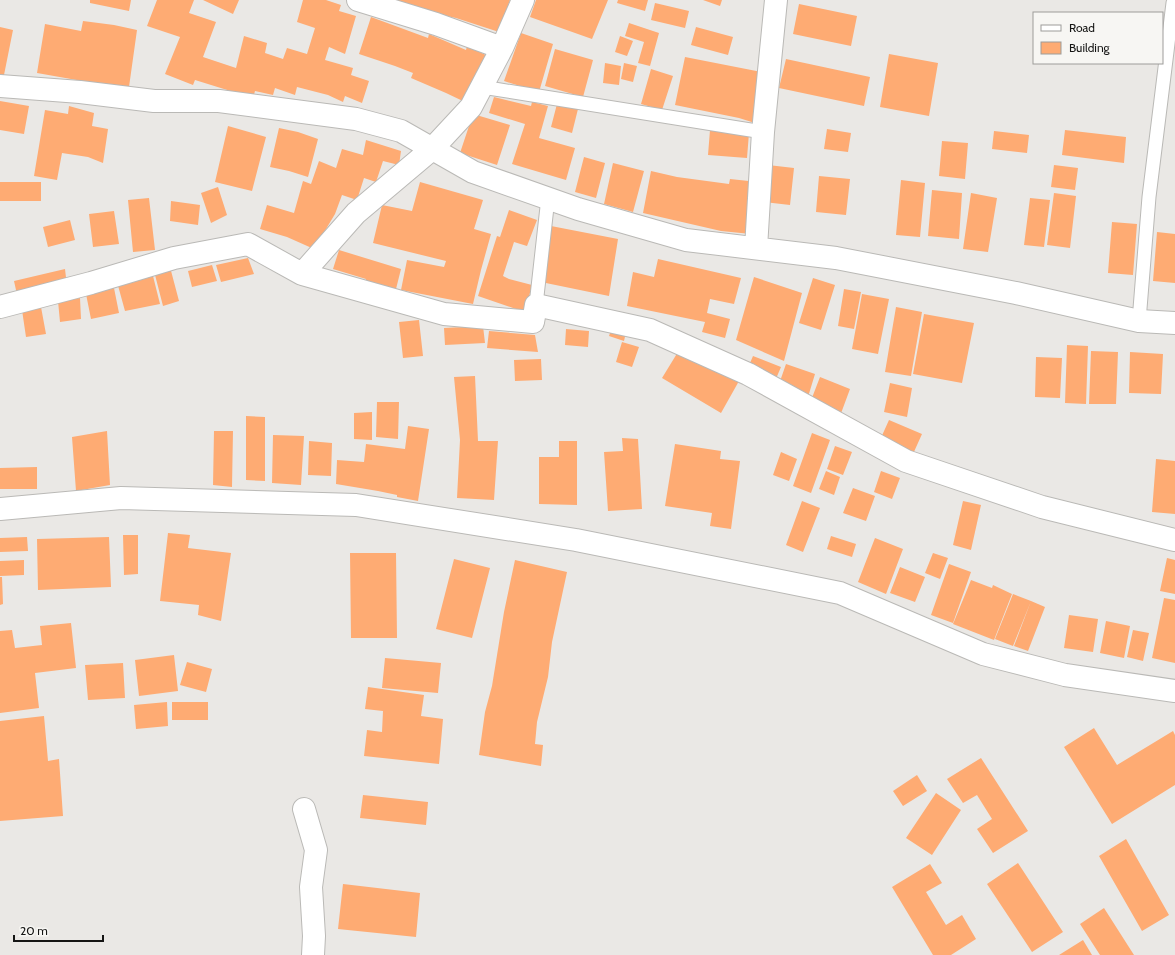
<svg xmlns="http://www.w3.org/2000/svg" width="1175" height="955" viewBox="0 0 1175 955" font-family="Cabin,sans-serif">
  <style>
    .building { fill: #feab73 }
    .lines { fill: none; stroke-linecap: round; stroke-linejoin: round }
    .service-casing { stroke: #bab9b6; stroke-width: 15 }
    .minor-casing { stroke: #bab9b6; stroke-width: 24 }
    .service { stroke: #fff; stroke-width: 13 }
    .minor { stroke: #fff; stroke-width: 22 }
  </style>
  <rect width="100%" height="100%" fill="#eae8e5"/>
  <path class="building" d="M90 0H131L129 11 90 3Z
    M157 0H194L189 13 216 22 203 57 236 68 244 36 267 43 265 53 283 59 287 48 307 54 315 28 297 22 303 0H326L341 5 339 11 356 16 345 54 329 47 325 60 353 68 351 75 369 81 362 103 345 96 343 102 328 95 297 87 295 95 275 88 273 95 255 91 253 98 195 80 193 85 165 74 180 37 147 26Z
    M203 0H239L233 14Z
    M391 0H510L499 32 456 18 437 14Z
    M536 0H608L592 39 530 17Z
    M618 0H648L645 11 617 3Z
    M703 0H722L720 6Z
    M655 3 689 11 685 28 651 20Z
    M799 4 857 16 851 46 793 34Z
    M371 17 428 38 429 34 466 50 467 46 490 57 467 103 446 93 411 78 413 73 395 66 359 54Z
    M83 21 114 25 137 30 129 87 105 85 37 73 45 24 81 31Z
    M629 23 659 33 650 66 638 63 644 42 625 36Z
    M0 27 13 30 4 75H0Z
    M696 27 733 37 728 55 691 45Z
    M521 33 553 44 539 92 504 81Z
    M620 36 633 41 627 56 615 52Z
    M555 49 593 60 583 97 545 86Z
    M889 54 938 63 929 116 880 107Z
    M685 57 767 73 758 124 739 118 675 105Z
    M786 59 870 77 864 106 779 88Z
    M605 63 621 66 619 85 603 83Z
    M624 63 637 66 633 82 621 79Z
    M651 69 673 76 662 110 641 104Z
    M494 97 531 106 532 102 548 106 539 138 575 148 566 180 512 164 525 124 489 113Z
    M0 101 29 106 24 134 0 130Z
    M557 104 578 109 572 133 551 127Z
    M69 106 94 113 92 126 108 129 103 163 88 157 62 153 57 180 34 176 45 110 68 114Z
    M473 114 510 125 497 165 460 153Z
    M228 126 266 137 252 191 215 182Z
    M279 128 298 132 318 139 308 177 289 171 270 167Z
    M827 129 851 133 848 152 824 149Z
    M710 130 749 133 747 158 708 155Z
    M1065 130 1126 137 1124 163 1062 155Z
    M994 131 1029 135 1027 153 992 149Z
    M366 140 401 151 399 165 383 161 376 182 364 178 357 200 342 195 335 214 314 249 287 237 260 229 267 205 294 213 303 181 311 184 319 161 336 168 342 149 363 155Z
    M942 141 968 143 965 179 939 176Z
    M584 157 605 163 596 198 575 192Z
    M613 163 644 171 633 212 604 204Z
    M768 165 794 168 790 205 764 202Z
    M1054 165 1078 168 1075 190 1051 187Z
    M651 171 677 177 729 184 730 179 758 182 751 234 721 231 643 213Z
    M819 176 850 179 846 215 816 212Z
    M901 180 925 183 920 237 896 235Z
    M0 182H41V201H0Z
    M420 182 483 200 474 229 491 234 481 270 473 304 401 290 407 260 444 267 446 261 373 243 382 205 412 211Z
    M218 187 227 215 211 223 201 193Z
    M932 190 962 193 959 239 928 236Z
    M971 193 997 198 988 252 963 249Z
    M1054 193 1076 196 1070 248 1047 245Z
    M149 198 155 250 133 252 128 200Z
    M1030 198 1050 200 1044 247 1024 245Z
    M171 201 200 205 198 225 170 221Z
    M509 210 537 220 527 246 514 242 503 276 509 279 532 285 525 312 478 296 497 236 500 237Z
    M114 211 119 244 93 247 89 214Z
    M70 220 75 240 48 247 43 227Z
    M1112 222 1137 224 1133 275 1108 273Z
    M551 226 618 239 609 296 541 282Z
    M1157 232 1175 234V283L1153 281Z
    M339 250 401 269 395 293 364 285 366 279 333 269Z
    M248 258 254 274 221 282 216 265Z
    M658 259 741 278 734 304 710 299 707 313 730 319 725 338 702 332 705 322 627 306 633 272 654 277Z
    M212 265 217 281 192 287 188 271Z
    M170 267 179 301 163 306 154 271Z
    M65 269 67 286 18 299 14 281Z
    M153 276 160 304 125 311 117 282Z
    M754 277 802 293 784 361 736 340Z
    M813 278 835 285 821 330 799 323Z
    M114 288 119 313 91 319 86 294Z
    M844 289 861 292 854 329 838 326Z
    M862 294 889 299 878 354 852 349Z
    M80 298 81 319 60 322 58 301Z
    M41 307 46 334 26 337 22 310Z
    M896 307 922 312 911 376 885 372Z
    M924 314 974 323 962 383 913 374Z
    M419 320 423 356 403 358 399 322Z
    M613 324 627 328 624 341 609 336Z
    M483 326 485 343 445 345 444 328Z
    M566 329 589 331 588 347 565 345Z
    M489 331 535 335 538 352 487 348Z
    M622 342 639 347 632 367 616 362Z
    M1067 345 1088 346 1086 404 1065 403Z
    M681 347 739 381 721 413 662 378Z
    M1091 351 1118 352 1116 404H1089Z
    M1130 352 1163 354 1161 394 1129 393Z
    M753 356 781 367 775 381 747 370Z
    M1036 357 1062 358 1060 398 1035 397Z
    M541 359 542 380 515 381 514 360Z
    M786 364 815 374 808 397 778 387Z
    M475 376 478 441H498L494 500 457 498 460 440 454 377Z
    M820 377 850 389 840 416 810 403Z
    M890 383 912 388 907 417 884 412Z
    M377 402H399L398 439 376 437Z
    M372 412V440L354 439V413Z
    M246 416 265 417V481L246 480Z
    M889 420 922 434 913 454 880 440Z
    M408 426 429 429 418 501 397 497V495L378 491 336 484 337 460 364 462 366 444 405 449Z
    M107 431 110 485 76 491 72 437Z
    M214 431H233L232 487 213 485Z
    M812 433 830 440 811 493 793 486Z
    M273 435 304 436 301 485 272 483Z
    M622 438 638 439 642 509 608 511 604 452 623 451Z
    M309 441 332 443 331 476 308 475Z
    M559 441H577V505L539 504V457H559Z
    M675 444 721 451 720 459 740 461 731 529 710 526 712 513 665 506Z
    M835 446 852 452 843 475 827 469Z
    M781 452 797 459 789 481 773 475Z
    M1156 459 1175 461V514L1152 512Z
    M37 467V489H0V468Z
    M826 471 840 477 834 495 819 489Z
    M881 471 900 478 892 499 874 492Z
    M853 488 875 496 866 521 843 513Z
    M802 501 820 508 803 552 786 545Z
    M963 501 981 505 971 550 953 545Z
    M168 533 190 535 188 548 231 553 221 621 198 615 199 605 160 601Z
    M123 535H138V574L124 575Z
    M831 536 856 544 852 557 827 549Z
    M27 537 28 551 0 552V538Z
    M109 537 111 587 38 590 37 539Z
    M875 538 903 549 886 594 858 582Z
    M350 553H396L397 638H351Z
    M933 553 948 558 940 579 925 573Z
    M1167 558 1175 560V594L1160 591Z
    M454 559 490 568 472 638 436 629Z
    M24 560V575L0 576V561Z
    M515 560 567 572 552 642 548 677 537 722 535 744 543 745 541 766 479 755 485 712 492 686 504 612Z
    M949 564 971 572 953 623 931 615Z
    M900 567 925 577 915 602 890 593Z
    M0 577H2L3 604 0 605Z
    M971 580 992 588 993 585 1012 594 994 640 953 624Z
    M1013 594 1031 601 1013 646 995 639Z
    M1164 598 1175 600V663L1152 658Z
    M1031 601 1045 607 1028 651 1014 646Z
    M1069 615 1098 619 1093 652 1064 648Z
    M1106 621 1130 626 1124 658 1100 653Z
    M71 623 76 668 35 673 39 708 0 713V631L12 630 15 648 42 645 40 626Z
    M1133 630 1149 633 1143 661 1127 657Z
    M174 655 178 691 139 696 135 660Z
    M385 658 441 663 438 693 382 688Z
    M187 662 212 669 206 692 180 685Z
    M123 663 125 698 88 700 85 665Z
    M368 687 424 695 421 716 443 719 439 764 364 756 367 730 382 732 383 711 365 709Z
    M167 702 168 726 136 729 134 705Z
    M172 702H208V720H172Z
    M44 716 48 761 59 759 63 816 0 821V721Z
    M1094 728 1117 765 1173 731 1175 735V785L1112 824 1064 747Z
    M981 758 1028 831 993 853 977 829 992 819 977 795 963 803 947 779Z
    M917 775 927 791 903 806 893 791Z
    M936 793 961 810 932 855 906 838Z
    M363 795 428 802 426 825 360 818Z
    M1126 839 1169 915 1142 931 1099 856Z
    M1018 863 1063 932 1032 952 987 884Z
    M930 864 942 883 926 892 946 925 962 915 976 939 951 955H933L892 887Z
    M343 884 420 893 416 937 338 929Z
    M1104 908 1134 955H1100L1080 924Z
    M1083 940 1092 955H1059Z"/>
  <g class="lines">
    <g class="service-casing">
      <path id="service" d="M482 87 763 132
        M536 305 548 198
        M1139 321 1149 197 1173 3"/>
    </g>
    <g class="minor-casing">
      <path id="minor" d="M358 0 436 24 502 48
        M0 86 80 92 154 101H219L356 119 401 131 473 172 578 209 686 240 836 258 1016 293 1139 321 1175 323
        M756 248 763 132 776 0
        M302 274 356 213 432 149 471 107 502 48 523 0
        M0 307 91 283 174 258 248 244 302 274 444 314 533 322 536 305 650 330 748 374 906 461 1042 507 1175 540
        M0 509 121 498 356 505 576 540 840 593 983 654 1065 675 1175 691
        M304 809 316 850 311 887 314 936 313 955"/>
    </g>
    <use href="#service" class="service"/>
    <use href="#minor" class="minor"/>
  </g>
  <rect x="1033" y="12" width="130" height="52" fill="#f7f6f3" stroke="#9d9c9a"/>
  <rect x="1041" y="25" width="20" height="6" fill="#ffffff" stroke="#9d9c9a"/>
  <text x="1069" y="32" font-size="12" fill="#151514">Road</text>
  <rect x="1041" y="42" width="20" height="12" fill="#feab73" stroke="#9d9c9a"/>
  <text x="1069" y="52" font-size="12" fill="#151514">Building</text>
  <path d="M14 935v6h89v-6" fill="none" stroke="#151514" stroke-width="2"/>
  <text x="20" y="935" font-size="12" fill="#151514" stroke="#f7f6f3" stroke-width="3" paint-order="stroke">20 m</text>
</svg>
